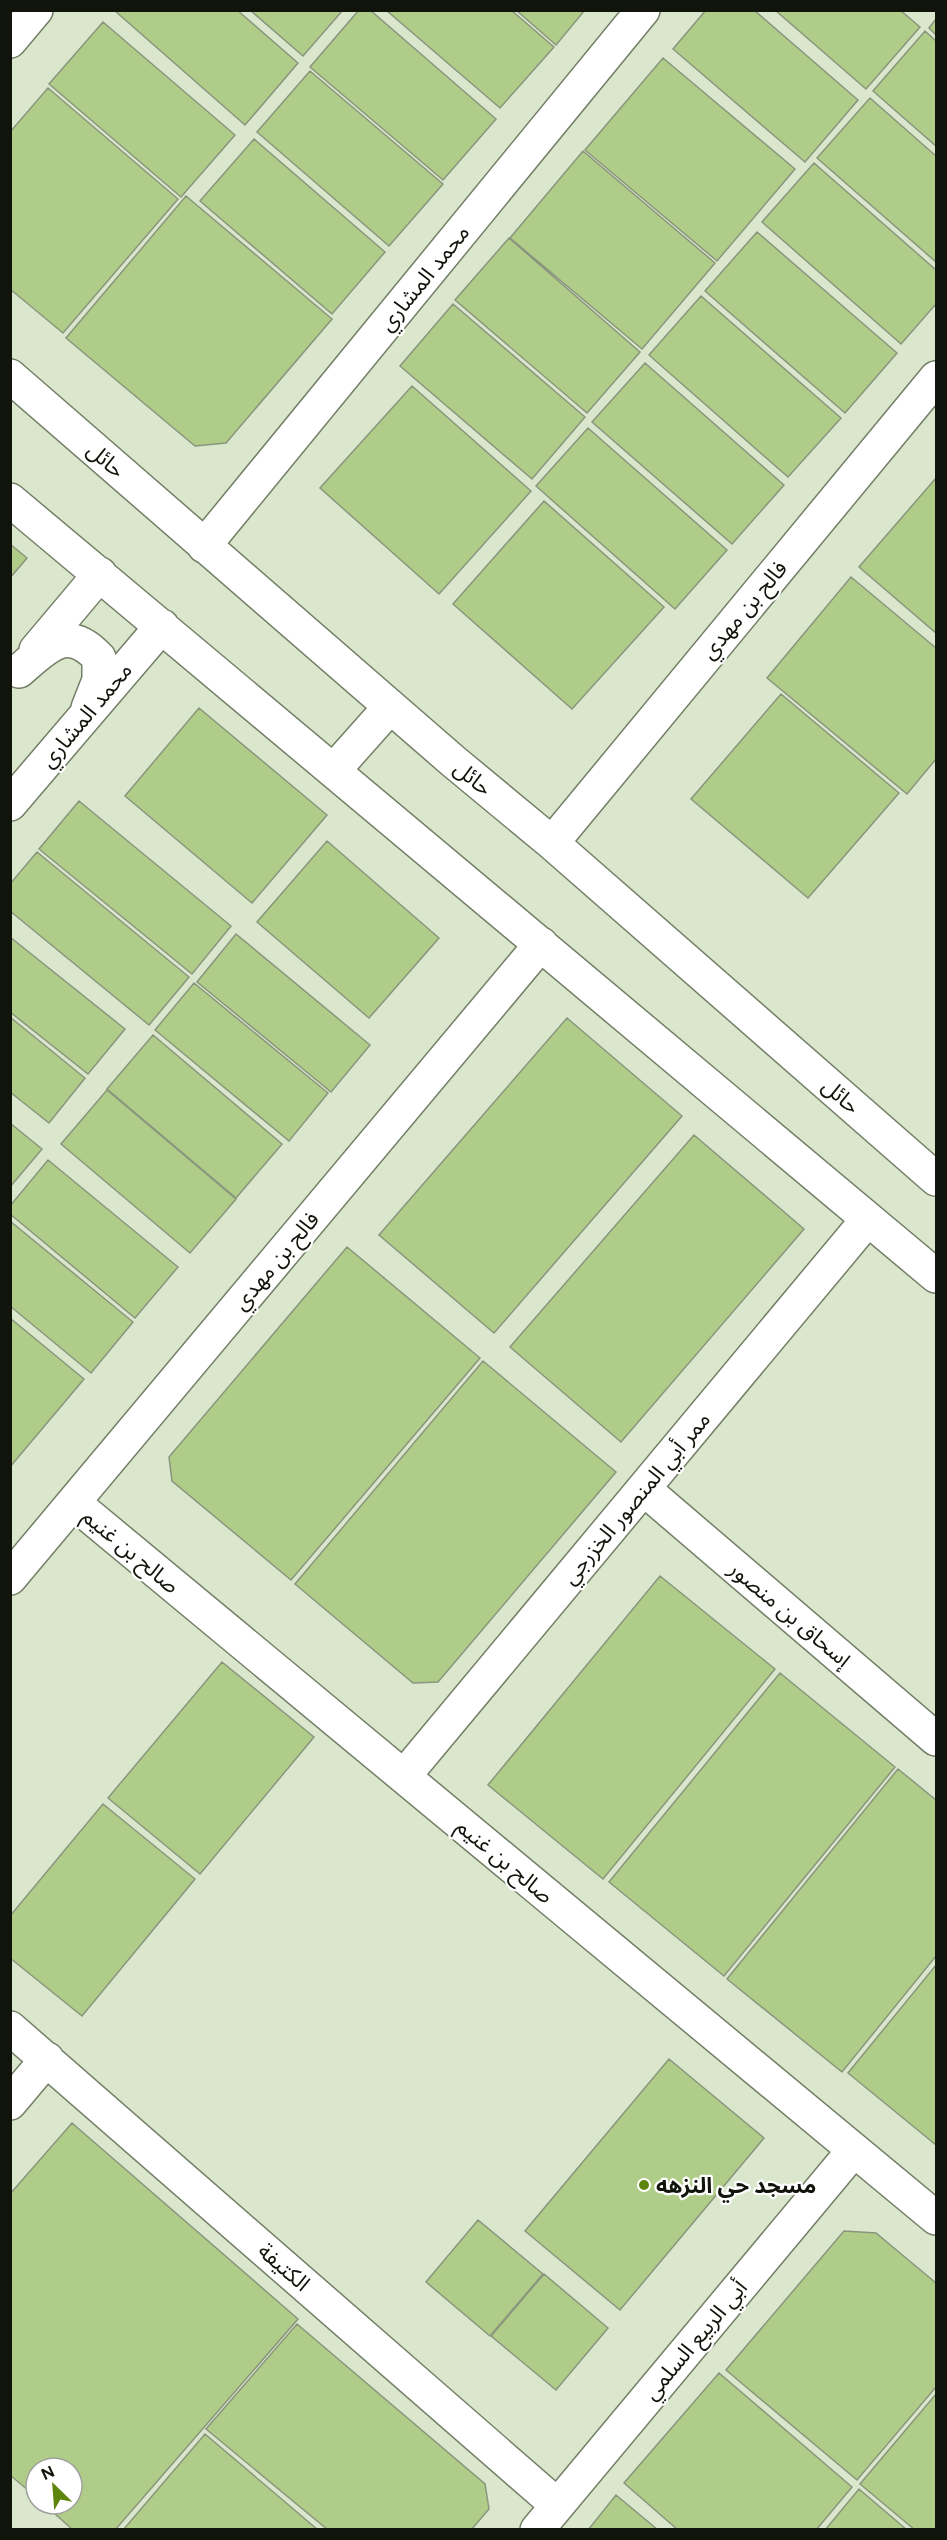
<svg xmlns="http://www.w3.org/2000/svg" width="947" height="2540" viewBox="0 0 947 2540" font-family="Figtree,'Noto Sans Arabic',sans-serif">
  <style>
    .building { fill: #afcd88; stroke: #8a957d; stroke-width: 1.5 }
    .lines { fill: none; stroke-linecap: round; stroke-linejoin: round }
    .minor-casing { stroke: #737e66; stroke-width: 36 }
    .minor { stroke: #fff; stroke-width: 33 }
    .poi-dot { fill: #5e850b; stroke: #fff; stroke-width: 2 }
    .labels { text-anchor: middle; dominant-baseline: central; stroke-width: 4.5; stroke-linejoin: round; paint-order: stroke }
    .street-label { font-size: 22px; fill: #10140b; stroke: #fff }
    .poi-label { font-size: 22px; font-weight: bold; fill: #10140b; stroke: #fff; text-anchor: start }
  </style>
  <rect width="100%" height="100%" fill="#dae7cc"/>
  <path class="building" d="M114 10H237L298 63 245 125Z
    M250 10H343L303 56Z
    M359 10H370L496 119 443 180 310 67Z
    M386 10H511L554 47 500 108Z
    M516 10H585L556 45Z
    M706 10H754L858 100 805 162 673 49Z
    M775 10H900L920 27 866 89Z
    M936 19V35L929 28Z
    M103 22 235 135 181 197 49 84Z
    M925 31 936 41V146L873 91Z
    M663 58 795 169 717 261 585 150Z
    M310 71 443 184 389 246 257 132Z
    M48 88 178 199 63 333 10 289V132Z
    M870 98 936 156V262L817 158Z
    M254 139 385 252 332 314 200 201Z
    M583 151 715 263 642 349 510 238Z
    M814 163 936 270V304L901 344 762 222Z
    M186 196 332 319 226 443 195 446 66 338Z
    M757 232 897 353 845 413 705 291Z
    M509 238 640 352 587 413 455 300Z
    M701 296 841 418 788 477 649 355Z
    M453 304 585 417 532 479 400 366Z
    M645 363 784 485 732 544 592 422Z
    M412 386 531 491 439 594 320 488Z
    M588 428 727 550 675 609 536 486Z
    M936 478V633L859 567Z
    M544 501 664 607 572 709 453 604Z
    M10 544 27 558 10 578Z
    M851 577 936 648V759L907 794 767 678Z
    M781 694 899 793 808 898 691 799Z
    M199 708 327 815 252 903 125 796Z
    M79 801 231 926 192 974 39 849Z
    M327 841 439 938 369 1018 257 922Z
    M37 852 189 977 149 1025 10 911V884Z
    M236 934 370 1045 331 1092 197 982Z
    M10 937 125 1029 88 1074 10 1012Z
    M194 983 328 1093 289 1141 155 1030Z
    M10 1017 85 1078 49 1123 10 1092Z
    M567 1018 682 1116 494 1333 379 1235Z
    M153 1035 282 1144 236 1198 107 1089Z
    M107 1090 236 1199 190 1253 61 1144Z
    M10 1123 42 1149 10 1187Z
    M694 1135 804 1229 621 1442 510 1347Z
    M48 1160 178 1267 135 1318 10 1214V1206Z
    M10 1221 133 1322 91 1373 10 1306Z
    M347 1247 480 1358 291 1580 172 1481 169 1457Z
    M10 1318 84 1379 10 1467Z
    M483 1361 616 1472 438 1682 413 1683 295 1584Z
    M660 1576 775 1669 603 1879 488 1785Z
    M222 1662 314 1737 200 1874 108 1798Z
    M780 1673 895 1767 724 1976 609 1882Z
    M898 1769 936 1800V1956L842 2072 727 1979Z
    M103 1804 195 1879 82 2016 10 1958V1916Z
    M936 1965V2145L848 2073Z
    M669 2059 764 2138 620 2310 525 2231Z
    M72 2123 298 2319 115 2530H73L44 2504H72V2468H36V2497L10 2475V2194Z
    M478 2220 543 2274 490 2336 426 2282Z
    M844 2231 876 2233 936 2283V2387L857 2480 726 2370Z
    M544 2274 608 2328 556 2390 491 2336Z
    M297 2324 485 2484 489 2509 471 2530H328L206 2429Z
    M719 2373 852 2487 816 2530H678L624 2483Z
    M936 2394V2530H915L860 2484Z
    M205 2434 318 2530H123Z
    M859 2489 907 2530H825Z
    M616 2495 658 2530H588Z"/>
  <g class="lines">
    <g class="minor-casing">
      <path id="minor" d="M10 41 36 10
        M10 376 453 761 552 843 936 1179
        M10 500 936 1276
        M204 546 643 10
        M36 650 100 574
        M19 671C47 647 67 623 99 658V680L88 708
        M334 770 390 707
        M10 804 162 626
        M552 843 936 378
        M644 1489 936 1739
        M74 1503 936 2218
        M10 1578 541 944
        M404 1776 868 1219
        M10 2028 557 2505
        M10 2103 47 2059
        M537 2530 854 2150"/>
    </g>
    <use href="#minor" class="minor"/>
  </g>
  <circle class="poi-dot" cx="644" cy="2185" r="6"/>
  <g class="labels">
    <g class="street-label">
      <text transform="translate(424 278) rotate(-51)">محمد المشاري</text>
      <text transform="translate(106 460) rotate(41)">حائل</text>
      <text transform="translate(744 610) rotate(-50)">فالح بن مهدي</text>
      <text transform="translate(86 715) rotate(-50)">محمد المشاري</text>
      <text transform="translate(473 778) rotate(39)">حائل</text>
      <text transform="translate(841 1096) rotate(41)">حائل</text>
      <text transform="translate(276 1261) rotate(-50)">فالح بن مهدي</text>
      <text transform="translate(636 1498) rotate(-50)">ممر أبي المنصور الخزرجي</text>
      <text transform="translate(131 1551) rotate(40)">صالح بن غنيم</text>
      <text transform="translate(790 1614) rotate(40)">إسحاق بن منصور</text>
      <text transform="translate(505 1861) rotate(40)">صالح بن غنيم</text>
      <text transform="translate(284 2267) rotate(41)">الكتيفة</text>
      <text transform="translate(695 2340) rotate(-50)">أبي الربيع السلمي</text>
    </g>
    <g class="poi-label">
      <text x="656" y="2185">مسجد حي النزهه</text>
    </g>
  </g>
  <rect width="947" height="2540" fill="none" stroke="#10140b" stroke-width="24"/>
  <g transform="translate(54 2486) rotate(335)"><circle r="28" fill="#ffffff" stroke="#9fa19d" stroke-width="1.5"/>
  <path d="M0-4.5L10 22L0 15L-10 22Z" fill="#5e850b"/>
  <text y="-9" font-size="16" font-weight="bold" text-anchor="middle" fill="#10140b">N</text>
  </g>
</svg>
